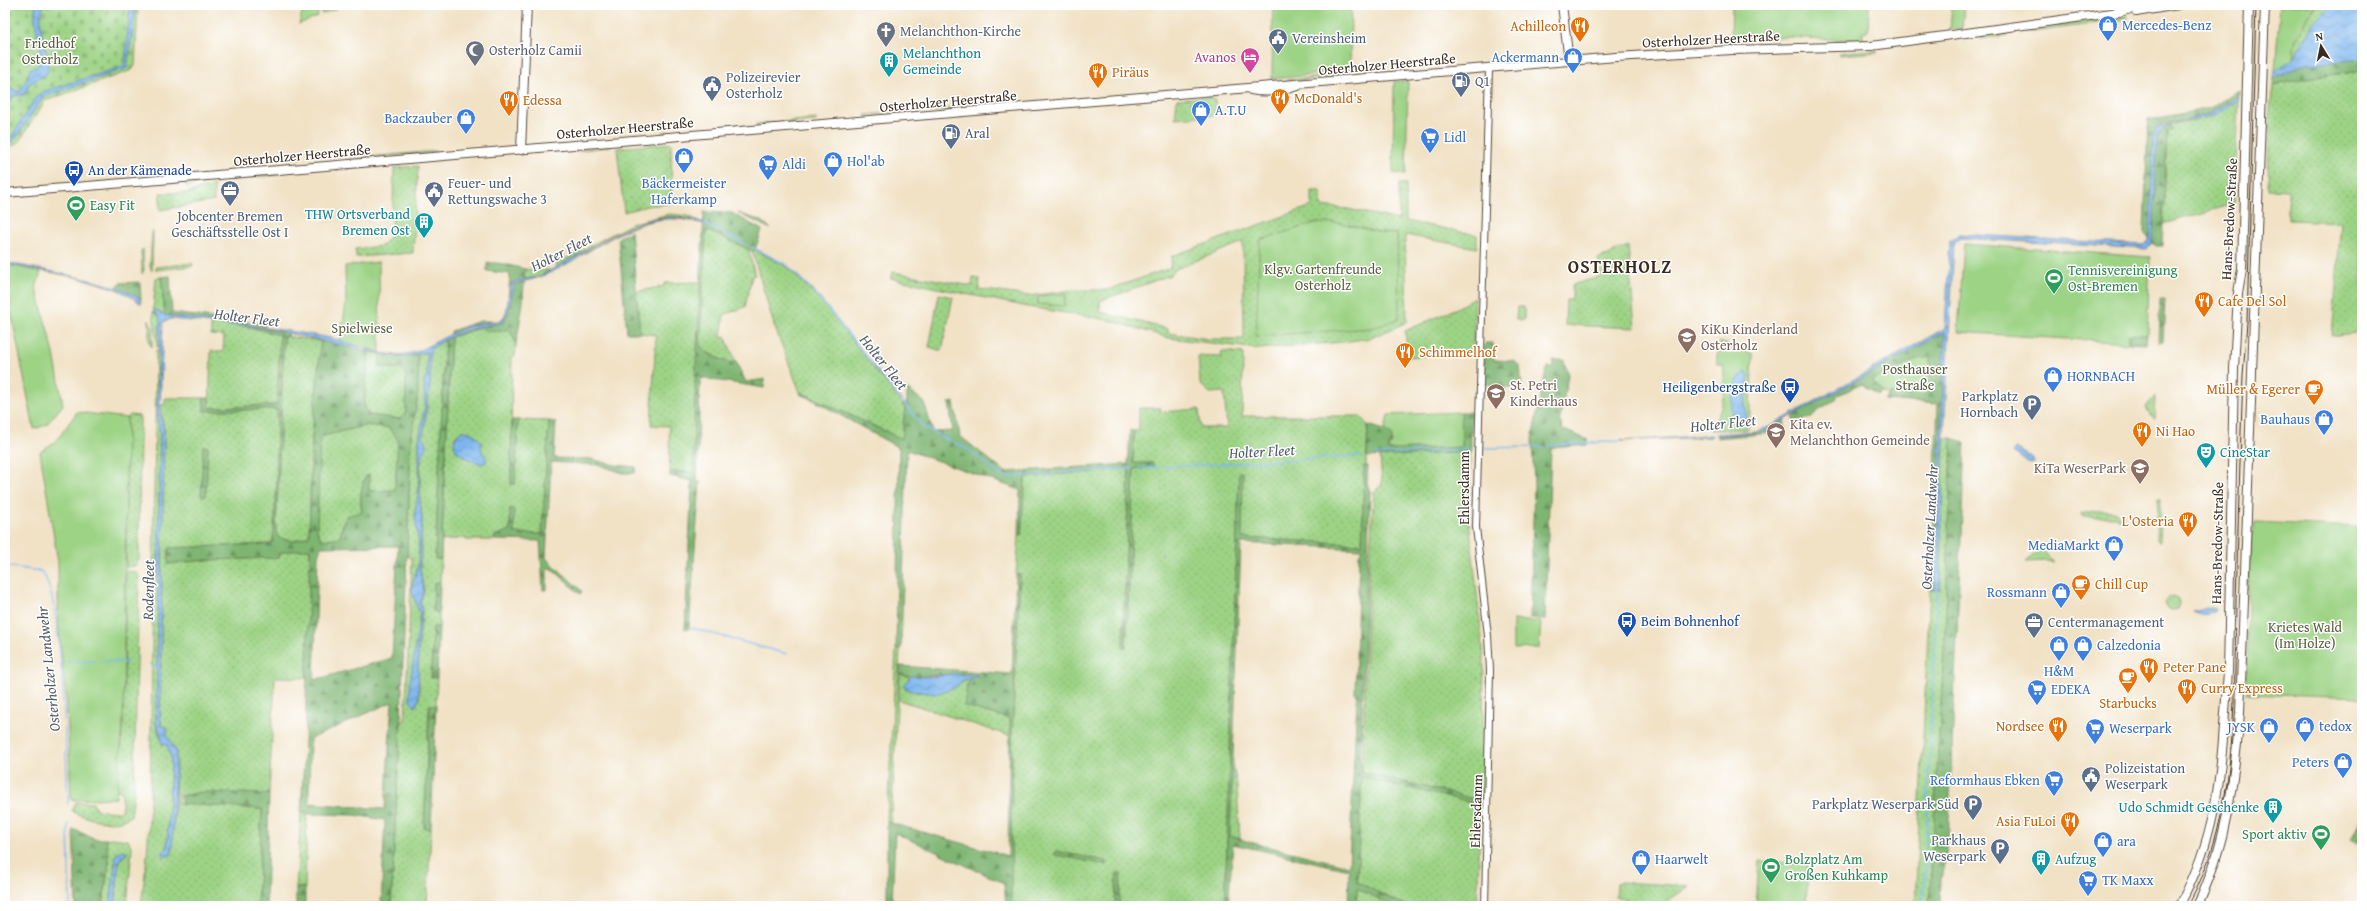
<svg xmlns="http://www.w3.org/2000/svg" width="2367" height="911" viewBox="0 0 2367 911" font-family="'Gentium Book Plus',serif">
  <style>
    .grass { fill: url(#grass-dots); stroke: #6c7e52; fill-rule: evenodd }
    .forest { fill: url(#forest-firs); stroke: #5c7048; fill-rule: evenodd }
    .cemetery { fill: url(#cemetery-stones); stroke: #6c7e52 }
    .green { fill: #9dd385; stroke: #6c7e52 }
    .water { fill: url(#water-waves); stroke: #5c7086 }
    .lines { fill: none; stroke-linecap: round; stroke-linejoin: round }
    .stream { stroke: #7db6ee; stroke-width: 1.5 }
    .minor-casing { stroke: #564637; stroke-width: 8 }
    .major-casing { stroke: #564637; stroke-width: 10 }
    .minor { stroke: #fff; stroke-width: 6 }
    .major { stroke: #fff; stroke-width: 8 }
    .tram { stroke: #3b2a1e; stroke-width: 1 }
    .rail { stroke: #3b2a1e; stroke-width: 1.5 }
    .labels { text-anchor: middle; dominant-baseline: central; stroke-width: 3; stroke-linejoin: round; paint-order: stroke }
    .shop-label { font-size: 14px; fill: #366cbe; stroke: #fff; text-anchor: start }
    .food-label { font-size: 14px; fill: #c56008; stroke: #fff; text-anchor: start }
    .worship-label { font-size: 14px; fill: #5b616d; stroke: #fff; text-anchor: start }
    .service-label { font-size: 14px; fill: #4e5e75; stroke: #fff; text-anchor: start }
    .street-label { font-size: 14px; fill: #3b2a1e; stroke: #fff }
    .park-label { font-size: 14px; fill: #585d3d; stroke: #fff }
    .culture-label { font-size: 14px; fill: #0d838f; stroke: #fff; text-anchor: start }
    .hotel-label { font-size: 14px; fill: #b23c85; stroke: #fff; text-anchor: end }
    .transit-label { font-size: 14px; fill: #164399; stroke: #fff; text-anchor: start }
    .leisure-label { font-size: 14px; fill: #27864d; stroke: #fff; text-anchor: start }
    .education-label { font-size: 14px; fill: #785e54; stroke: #fff; text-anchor: start }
    .water-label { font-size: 15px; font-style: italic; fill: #525b67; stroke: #fff }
    .district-label { font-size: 18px; font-weight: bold; letter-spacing: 1px; fill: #3b2a1e; stroke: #fff }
  </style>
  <defs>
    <pattern id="grass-dots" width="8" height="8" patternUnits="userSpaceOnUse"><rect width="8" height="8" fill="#9dd385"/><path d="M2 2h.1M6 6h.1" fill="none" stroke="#88b572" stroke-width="1.8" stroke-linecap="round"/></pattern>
    <pattern id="forest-firs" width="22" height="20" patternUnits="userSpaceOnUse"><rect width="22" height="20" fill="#7eb572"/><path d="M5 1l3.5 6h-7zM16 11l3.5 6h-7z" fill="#68935d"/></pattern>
    <pattern id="cemetery-stones" width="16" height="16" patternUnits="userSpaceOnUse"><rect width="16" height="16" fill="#9dd385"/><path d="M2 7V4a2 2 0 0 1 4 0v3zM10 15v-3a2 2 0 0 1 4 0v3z" fill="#88b572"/></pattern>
    <pattern id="water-waves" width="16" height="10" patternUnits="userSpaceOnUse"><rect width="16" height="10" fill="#7db6ee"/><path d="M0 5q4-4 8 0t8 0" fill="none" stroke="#6894c0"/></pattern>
  </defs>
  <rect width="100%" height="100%" fill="#fff"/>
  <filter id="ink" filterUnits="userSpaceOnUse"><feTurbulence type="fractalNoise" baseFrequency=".025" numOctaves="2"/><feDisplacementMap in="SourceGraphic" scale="8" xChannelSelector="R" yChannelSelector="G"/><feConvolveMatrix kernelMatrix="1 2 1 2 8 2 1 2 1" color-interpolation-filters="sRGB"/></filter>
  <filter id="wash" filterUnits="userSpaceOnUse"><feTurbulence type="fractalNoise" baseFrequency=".012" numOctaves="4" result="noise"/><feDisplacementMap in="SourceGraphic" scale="16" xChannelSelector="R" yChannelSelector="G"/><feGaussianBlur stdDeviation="0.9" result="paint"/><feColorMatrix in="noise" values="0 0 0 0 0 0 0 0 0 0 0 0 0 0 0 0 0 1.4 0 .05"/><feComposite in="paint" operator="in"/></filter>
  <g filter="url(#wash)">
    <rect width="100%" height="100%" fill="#f1e2c6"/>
    <path class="grass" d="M2315 5H2332L2315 22 2293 59 2295 41Z
      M2119 16H2128L2127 19 2026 33 2029 29Z
      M2008 33V35L1981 39 1984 35Z
      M1877 50 1878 52 1840 55V53L1844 52Z
      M2362 71V332L2332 336 2341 222 2288 220V190L2268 189 2269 117 2273 86 2298 79Z
      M1376 73 1288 82 1287 80Z
      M1212 97 1215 101 1216 115 1175 118 1177 99Z
      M2239 101 2234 204 2163 224 2167 132 2172 130 2169 125 2212 116Z
      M1007 104 934 112 933 109Z
      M924 110V112L865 115Z
      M816 119V121L756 126V124Z
      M715 128 712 130 663 134 662 132Z
      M671 143 672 203 647 206 624 212 617 148Z
      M611 146 577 151V149Z
      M435 151V153L346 159Z
      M389 164 390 166 334 170 335 169Z
      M418 166 413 253 356 257 355 249 382 246 392 233 394 168Z
      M277 174 278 175 220 180 221 178Z
      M214 179 215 180 186 187 185 184Z
      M1399 184H1406V221L1477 235V248L1405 235 1407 322 1371 338 1343 342 1259 349 1169 338 1109 320 1028 307 890 278 893 272 972 286 973 278 980 279 979 289 1028 296 1073 290H1107L1170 268 1172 256 1312 206V191H1321V206L1348 209 1399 220ZM1340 223 1381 233 1397 234 1260 240ZM1243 242 1244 339H1209L1168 333V329L1100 312V301L1170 275 1176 269Z
      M214 185V201L160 210V193H187Z
      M669 214 688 216 701 222C690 219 677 216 665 217 627 221 590 249 557 267L556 264 633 223Z
      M706 230 748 248 755 275 752 276 745 307 724 315 721 337 725 336 736 362 729 363 703 350 700 345Z
      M152 231 153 232 152 271 150 266Z
      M1628 246 1635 328 1565 325 1566 300H1572V285L1602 276 1598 259Z
      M143 249 144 270 142 274 141 252Z
      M755 250 787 267 820 299 903 405 905 408 902 439 800 392 774 325 752 251Z
      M192 263 193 266 156 270V267Z
      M525 269 541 271 548 269 549 271 538 277 524 279Z
      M161 277 165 316 153 309 156 278Z
      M700 282 693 472H670L669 426 651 425 656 335 640 333 635 292 664 286 665 283Z
      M939 294 953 297 942 351 929 347Z
      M1475 297 1473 351 1408 357 1405 331 1457 308Z
      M153 311 160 318V347H157C157 334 153 323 153 311Z
      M149 320 153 329 152 347 149 343Z
      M211 322 245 326 280 335 277 405 209 408 211 351 223 352 224 336 211 335Z
      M482 327 498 332 511 329 516 345 515 356 512 357 511 484H515L518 420 549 421 542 534 514 533 510 508V530L495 536 494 540H466L464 538 442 541 451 337ZM462 431 482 443 477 463 456 451 455 437Z
      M284 336 321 341 312 437 309 536 293 541 279 538 276 533Z
      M445 340 435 559H441L440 584H434L433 611 439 613V627L433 628 431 678H437L436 705H429L424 828 431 829 427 906H391L401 721H405L412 558 407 556 411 439 418 393V355L427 352V375L424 382 425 405 419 441V484L415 515 419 544 418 566 412 586 420 614 410 700H419L418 650 422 610 420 602 424 591 420 570 422 519 420 500V467L422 456 427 446 423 438 430 383 429 350Z
      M156 350 159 351 157 414 160 435 156 723C157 731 161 735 162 744L167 745 171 758 167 848 165 852 168 856 175 813 176 752 161 725 160 712 164 431 161 405 165 404V398H204V411L277 409V480L273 541 271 544 215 546 168 564 206 560 278 558 282 552 310 549 307 678 275 677 269 794 202 792 179 796 178 804 262 809 257 906H141L147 856 150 802Z
      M1222 351 1243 353 1242 416H1359L1368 425 1362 544 1241 538 1243 473H1239L1225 906H1119L1121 874 1117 873 1115 906H1011L1012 736 1020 575 1016 574 1019 536 1021 535 1025 477 1129 469 1123 647H1126L1134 468 1153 467V463L1133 464 1134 431 1139 430V408H1161L1160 412 1199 409 1201 428H1227L1224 392 1210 393 1200 384 1198 356 1221 357Z
      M369 352 380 354V367L402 369 406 375V412L401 419 369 415 364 405Z
      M2155 396 2154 418 2152 417 2146 408Z
      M130 415 139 416 140 419 139 560 135 566 126 567 127 418Z
      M368 425 389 428 398 440 395 491H368L369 476C359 487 360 498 362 513L343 522 340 537 322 541 317 531 319 441 323 436Z
      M1944 438H1952L1946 616 1929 906H1915L1930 589H1940Z
      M1470 452 1469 519 1484 658 1482 801 1362 772 1369 565 1374 492 1382 484 1380 456Z
      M2158 498H2161L2159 543 2156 540Z
      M2100 510 2113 511 2124 516 2120 520 2116 517H2083L2081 514Z
      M126 571 137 572 139 577 134 793 131 816C115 828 88 819 72 811L76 802 93 803 97 810 118 812 122 810V791L116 790 123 723Z
      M2165 604a7 7 0 1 1 14 0a7 7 0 1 1-14 0Z
      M900 649 891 823 887 822 896 650Z
      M900 674 909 677 905 688C924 700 952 685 970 678L967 686 988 713 1010 718V736L899 700Z
      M1234 770 1237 785 1240 839 1230 836 1232 771Z
      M1362 776 1481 805 1477 906H1406L1357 882Z
      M301 812 307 814 305 888H296Z
      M111 838 128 840 132 848 127 906H115L119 860 128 853 116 856 110 906H103L109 862 106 839Z
      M1619 882 1689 886 1665 903 1630 902 1615 896 1616 884Z
      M1357 888 1393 906H1356Z"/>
    <path class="forest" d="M2362 59V71L2298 79 2273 86 2274 79 2301 65Z
      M2239 91V97L2208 114 2160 125 2156 128 2150 239 2144 232 2148 120 2210 108Z
      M2169 125 2172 131 2167 132 2162 246H2156L2153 243 2157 136 2162 128Z
      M704 212 732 213 762 230 755 250 752 251 706 230 700 345C706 355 725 364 736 362L746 382 765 379 764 388 702 378 700 381 697 481 700 482 689 629H685L692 481 670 476V472H693L695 385Z
      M738 213 762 221 771 229Z
      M631 231 640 333H627L618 238Z
      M487 262 504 264 525 269 524 279 513 283 507 312 502 321 473 325 451 334V331L480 321H501L507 311 510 274 487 271Z
      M170 276 172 313 265 324V327L165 316 161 277Z
      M138 282 140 283 141 300 116 288 120 283Z
      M524 282 523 303 516 345 510 329 488 332 482 327 451 337 441 559H435L445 340C464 328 481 325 503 323L508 312 514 285Z
      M2160 298H2165L2163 342H2158Z
      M245 326 289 332 288 336H284C281 398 280 461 276 523V533L279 538 293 541 309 536 312 437 321 339 369 352 364 405 369 415 400 419 406 412V375L402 369 380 367V354L403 357 418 355V393L411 439 401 721 391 906H381L385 820 354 815 307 814 301 812 305 741 310 549 282 552 278 558 206 560 168 564 169 548 271 544 273 541 277 480V409L204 411V398H209V408L277 405 280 335ZM368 425 389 428 398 440 395 490 369 491V475L366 476C360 488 360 499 362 512L346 516 340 537 322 540 317 531 320 441 323 436ZM398 546 392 658 314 680 318 556 321 547ZM392 702 385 809 309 803 310 739Z
      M1945 332 1935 589H1930L1938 404 1884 400 1889 394 1910 390 1930 374 1873 379 1882 392 1878 396 1862 384 1836 396 1837 398 1816 412 1812 418 1793 421 1794 416 1814 403Z
      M2129 334 2147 335 2146 344 2129 343Z
      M1485 343H1493L1494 360 1514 361 1520 366 1522 388H1501V385L1483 384Z
      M1553 360H1564L1568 375 1560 419 1562 429 1588 440 1587 445 1551 448 1545 620 1530 618 1534 487 1532 438 1546 371 1547 367H1553Z
      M907 389 924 402 933 432 953 431 949 403 954 402 960 436 1005 472 1128 464 1130 430 1134 431 1133 463H1153L1154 467 1134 469 1126 648 1123 647 1129 469 1025 477 1021 536H1019L1020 490 907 450 901 648 896 650 899 448 808 397 801 395 800 392 902 439 905 408 903 405 907 402Z
      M1461 412H1471V452L1367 457 1368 425 1385 430 1392 435V443L1388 450 1462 447Z
      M512 420H518L515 484H511Z
      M549 421 556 422 554 458 591 459 615 465 636 467 635 473H623L599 465 551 462 546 558 582 591 580 594 555 571 547 567V590H543L540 541 494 540 495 536 510 530V508L514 509V533L542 534Z
      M1785 421 1784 432 1717 438 1718 436 1765 431Z
      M1952 438 1965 442 1948 845 1941 879 1940 906H1929L1946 616Z
      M203 446 208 447 206 496H201Z
      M1364 466H1368L1367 483 1370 492 1360 760 1362 772 1482 801 1481 805 1362 777 1357 882 1406 906H1393L1357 888 1356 906H1348L1349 870 1233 844 1228 906H1225L1239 472H1243L1242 538 1362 544ZM1241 543 1362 549 1359 554 1355 693 1357 697 1349 866 1245 841 1230 836Z
      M1016 574 1020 575 1012 736 1011 906H1006L1004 883 895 833 892 906H887V822L1008 856 1010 719 964 706 967 686 970 678 977 677V675C968 675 959 674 951 674 934 674 917 680 900 674V666L1012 674Z
      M434 583 440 584 439 613 433 611Z
      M433 627H439L437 678H431Z
      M430 705H436L431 829 424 828Z
      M202 792 269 794 266 906H257L262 809 181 804V796Z
      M2362 818V840L2360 844 2351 839Z
      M73 829 95 839H106L109 862 102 906H76Z
      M1055 851 1107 861V865L1055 855Z
      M1117 873 1121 874 1119 906H1115Z
      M296 888H305V906H296Z"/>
    <path class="cemetery" d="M5 5H138L135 66 132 70 45 101 18 143 5 150V107L15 95 9 88H5Z"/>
    <path class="green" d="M304 5H317L318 16 299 24Z
      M322 5H335L336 9 322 14Z
      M1273 5H1351L1350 71 1272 79Z
      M1732 5H1869L1868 31 1863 32V41L1787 37 1731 38Z
      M1952 5H1964L1962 28 1950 30Z
      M2280 5H2315L2295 41 2293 59 2275 71Z
      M1394 81 1408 82 1406 174 1393 173Z
      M1315 223H1340L1381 233 1397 234 1399 319 1372 328 1256 336 1260 240Z
      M1964 244 2150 257 2147 335 2129 334V343L1958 332Z
      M379 262 380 352 340 341 346 304 345 266Z
      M5 264 41 272 36 288 54 353 63 405 46 425 34 429 12 317Z
      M1066 294 1064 306 1038 304V296Z
      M1517 307H1524V320H1516Z
      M1720 342 1753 354 1749 429 1710 430C1724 409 1726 390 1723 365H1717V347Z
      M1921 358H1931L1930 374 1924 396 1910 390 1889 394 1882 392 1873 380Z
      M77 412 127 418 123 723 116 798 71 800 67 706 58 621V562L40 452 57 440Z
      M1461 412 1462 447 1387 450 1392 443V435L1385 430 1388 415Z
      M2255 522 2356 527V534H2362V698L2246 694 2249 556Z
      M2041 548 2054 563 2047 561 2026 562Z
      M1513 620 1541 622 1539 648 1513 649Z
      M1759 861 1808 864 1806 906H1756Z"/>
    <path class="water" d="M36 5H44C32 27 57 65 45 75 41 78 34 80 29 84L25 94 21 96 15 95 5 107V88H9L19 92 27 79 30 69 38 66C47 45 30 27 36 5Z
      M126 5H136L127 68 43 97 16 138 5 146V141L12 136 36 97 42 92 121 67 125 63 130 6Z
      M2332 5H2362V59L2301 65 2274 79 2275 71 2293 59 2315 22Z
      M2239 97V101C2230 106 2221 113 2211 116 2195 122 2165 119 2157 136L2153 243 2147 249 1960 238 1954 242 1943 453 1940 589H1935L1945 332 1765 431 1716 436V434L1756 431 1769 427 1945 328 1950 241 1959 234 2145 245 2150 239 2153 137 2156 128 2208 114Z
      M671 217 703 222V224C691 221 679 218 666 219 611 223 569 277 515 283L508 312 503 323C475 326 453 333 430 350V383L423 437 427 446 422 456 420 467V500L422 519 420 570 424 591 420 602 422 610 418 650 419 700 415 707 410 700V684L420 614 413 596 412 586 418 566 419 544 415 515 419 484V441L425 405 424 382 427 375V352L403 357 369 352 365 349C417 364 420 346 463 329 475 323 488 323 502 321 510 309 506 293 514 281L538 277 627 229 651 220Z
      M5 262C25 267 138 285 141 302V304C114 279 41 272 5 264Z
      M153 309C158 310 163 316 169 316 198 321 349 333 362 350L270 329 171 319 163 322 160 412 164 431 160 712 161 725 167 728V735L176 752 172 851 171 855 163 857 162 853 167 848 171 758 167 745 162 744 161 735 156 723 160 435 157 414 160 318Z
      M1745 371 1749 376 1745 405 1747 418 1737 422 1731 418C1732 401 1731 383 1745 371Z
      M462 431C471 430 477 436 482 443L481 450 486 457V462L482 464C466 459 441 448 462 431Z
      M1712 435 1711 437 1620 441Z
      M2016 448 2033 458 2034 463 2027 462 2013 452Z
      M2208 607 2215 609 2214 612 2200 614 2193 611Z
      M951 674 977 675V677L964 680 954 688 935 694 908 690 903 685 912 676 931 677Z
      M124 850 128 852 119 860 115 906H110L116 856 117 852Z"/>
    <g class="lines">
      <path class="stream" d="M705 224 745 244
        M752 247 787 265 816 294 923 427 948 440
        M953 442 964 447 1004 477 1055 474
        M1547 446 1620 441
        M1480 448 1543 447
        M1376 455 1471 449
        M1164 467 1362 456
        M1139 468 1158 467
        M1059 473 1133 469
        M5 566 40 571C64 586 66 769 68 804
        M692 628 787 654
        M100 661 128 662
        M68 662 95 661
        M151 666 158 667
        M68 823 70 906
        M1923 906 1937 588"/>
    </g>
  </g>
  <g filter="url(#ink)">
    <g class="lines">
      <g class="minor-casing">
        <path id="minor" d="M1485 906 1490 670 1488 636 1476 527 1489 69"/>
      </g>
      <g class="major-casing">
        <path id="major" d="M1562 5 1569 61
          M2136 12 2178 5
          M1251 90C1266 93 1283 91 1298 86
          M521 150 527 5
          M5 193 1616 57 1732 50 1871 46 2119 12 2147 5
          M2179 906C2222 828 2221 759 2228 672L2234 369 2238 293 2242 269 2249 5
          M2197 906C2227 845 2234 780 2240 713L2265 5"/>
      </g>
      <use href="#minor" class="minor"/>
      <use href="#major" class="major"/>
      <path class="tram" d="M2188 906C2238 814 2234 705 2236 604 2238 528 2240 452 2243 376L2247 322 2256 5"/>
      <path class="rail" d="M2362 906V905"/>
    </g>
  </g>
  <defs>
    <g id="shop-pin" transform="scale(1)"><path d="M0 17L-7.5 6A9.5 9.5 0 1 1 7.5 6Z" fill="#3f7fe0" stroke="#fff"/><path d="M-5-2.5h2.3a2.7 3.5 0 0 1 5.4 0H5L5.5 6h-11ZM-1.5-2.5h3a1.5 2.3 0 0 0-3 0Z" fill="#fff"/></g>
    <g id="restaurant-pin" transform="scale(1)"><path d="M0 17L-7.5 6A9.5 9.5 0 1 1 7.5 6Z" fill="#e8710a" stroke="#fff"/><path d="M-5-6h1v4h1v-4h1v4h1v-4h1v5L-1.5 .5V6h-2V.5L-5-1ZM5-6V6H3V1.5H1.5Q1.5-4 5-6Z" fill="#fff"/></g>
    <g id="church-pin" transform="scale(1)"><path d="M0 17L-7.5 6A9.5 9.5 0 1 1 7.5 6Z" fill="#6b7280" stroke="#fff"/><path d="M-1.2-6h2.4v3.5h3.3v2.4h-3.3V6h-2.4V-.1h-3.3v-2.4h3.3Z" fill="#fff"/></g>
    <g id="civic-pin" transform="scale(1)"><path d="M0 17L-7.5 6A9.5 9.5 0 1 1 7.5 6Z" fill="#5c6f8a" stroke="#fff"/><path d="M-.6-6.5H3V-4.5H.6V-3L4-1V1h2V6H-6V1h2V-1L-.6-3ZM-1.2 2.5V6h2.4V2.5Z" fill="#fff"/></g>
    <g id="mosque-pin" transform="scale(1)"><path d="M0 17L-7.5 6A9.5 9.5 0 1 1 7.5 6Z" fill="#6b7280" stroke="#fff"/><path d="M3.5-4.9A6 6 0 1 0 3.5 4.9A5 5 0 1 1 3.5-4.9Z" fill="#fff"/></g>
    <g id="hotel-pin" transform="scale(1)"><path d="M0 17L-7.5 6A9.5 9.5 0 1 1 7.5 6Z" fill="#d1479c" stroke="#fff"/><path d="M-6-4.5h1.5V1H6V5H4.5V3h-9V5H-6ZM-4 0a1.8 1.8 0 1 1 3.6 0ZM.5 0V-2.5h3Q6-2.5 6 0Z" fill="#fff"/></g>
    <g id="building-pin" transform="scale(1)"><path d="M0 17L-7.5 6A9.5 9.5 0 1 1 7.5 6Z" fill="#0f9aa8" stroke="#fff"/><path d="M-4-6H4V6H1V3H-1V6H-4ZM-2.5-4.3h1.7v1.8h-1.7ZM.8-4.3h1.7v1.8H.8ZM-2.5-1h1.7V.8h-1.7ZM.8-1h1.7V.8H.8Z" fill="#fff"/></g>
    <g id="fuel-pin" transform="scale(1)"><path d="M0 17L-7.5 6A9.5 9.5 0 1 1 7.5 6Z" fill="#5c6f8a" stroke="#fff"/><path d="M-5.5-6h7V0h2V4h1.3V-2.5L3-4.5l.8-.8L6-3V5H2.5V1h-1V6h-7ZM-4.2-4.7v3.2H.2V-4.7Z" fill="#fff"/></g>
    <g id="supermarket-pin" transform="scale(1)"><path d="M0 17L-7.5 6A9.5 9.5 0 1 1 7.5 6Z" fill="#3f7fe0" stroke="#fff"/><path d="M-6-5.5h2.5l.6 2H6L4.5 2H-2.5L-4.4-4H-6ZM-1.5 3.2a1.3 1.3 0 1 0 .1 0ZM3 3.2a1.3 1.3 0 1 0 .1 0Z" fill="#fff"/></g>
    <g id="bus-pin" transform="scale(1)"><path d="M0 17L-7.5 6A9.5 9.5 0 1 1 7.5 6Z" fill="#1a4fb4" stroke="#fff"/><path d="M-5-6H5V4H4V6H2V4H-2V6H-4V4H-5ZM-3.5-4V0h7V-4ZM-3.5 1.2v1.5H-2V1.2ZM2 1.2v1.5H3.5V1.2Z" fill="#fff"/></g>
    <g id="office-pin" transform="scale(1)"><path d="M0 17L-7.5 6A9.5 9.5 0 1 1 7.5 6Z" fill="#5c6f8a" stroke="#fff"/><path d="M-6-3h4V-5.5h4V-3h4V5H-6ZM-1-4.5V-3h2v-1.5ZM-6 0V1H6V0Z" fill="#fff"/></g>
    <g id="stadium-pin" transform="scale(1)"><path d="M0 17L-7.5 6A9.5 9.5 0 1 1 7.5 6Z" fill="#2e9e5b" stroke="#fff"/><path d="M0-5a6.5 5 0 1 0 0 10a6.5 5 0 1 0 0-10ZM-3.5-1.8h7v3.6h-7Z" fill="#fff"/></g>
    <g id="school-pin" transform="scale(1)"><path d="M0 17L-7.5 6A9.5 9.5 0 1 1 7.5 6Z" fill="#8d6e63" stroke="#fff"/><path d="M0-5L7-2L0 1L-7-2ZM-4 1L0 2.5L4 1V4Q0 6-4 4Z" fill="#fff"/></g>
    <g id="cafe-pin" transform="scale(1)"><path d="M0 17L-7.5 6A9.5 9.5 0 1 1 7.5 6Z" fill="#e8710a" stroke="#fff"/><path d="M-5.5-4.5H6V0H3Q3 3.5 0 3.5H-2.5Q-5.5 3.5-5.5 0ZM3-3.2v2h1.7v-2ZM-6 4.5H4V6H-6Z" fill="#fff"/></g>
    <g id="parking-pin" transform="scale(1)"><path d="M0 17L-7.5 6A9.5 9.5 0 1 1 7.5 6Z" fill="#5c6f8a" stroke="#fff"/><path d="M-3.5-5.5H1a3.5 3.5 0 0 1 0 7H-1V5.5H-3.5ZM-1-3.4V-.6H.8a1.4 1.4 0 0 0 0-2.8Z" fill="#fff"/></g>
    <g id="theatre-pin" transform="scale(1)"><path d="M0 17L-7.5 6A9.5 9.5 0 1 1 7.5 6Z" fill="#0f9aa8" stroke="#fff"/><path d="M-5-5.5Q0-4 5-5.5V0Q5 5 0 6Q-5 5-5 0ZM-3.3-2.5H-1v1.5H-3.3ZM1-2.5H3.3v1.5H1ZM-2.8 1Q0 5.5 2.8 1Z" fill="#fff"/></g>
  </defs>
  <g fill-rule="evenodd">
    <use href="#shop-pin" x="2108" y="25"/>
    <use href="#restaurant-pin" x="1580" y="26"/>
    <use href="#church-pin" x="886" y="31"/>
    <use href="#civic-pin" x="1278" y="38"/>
    <use href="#mosque-pin" x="475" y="50"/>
    <use href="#hotel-pin" x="1250" y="57"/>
    <use href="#shop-pin" x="1573" y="57"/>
    <use href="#building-pin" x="889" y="61"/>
    <use href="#restaurant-pin" x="1098" y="72"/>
    <use href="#fuel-pin" x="1461" y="81"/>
    <use href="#civic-pin" x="712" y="85"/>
    <use href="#restaurant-pin" x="1280" y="98"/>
    <use href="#restaurant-pin" x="509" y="100"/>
    <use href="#shop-pin" x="1201" y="110"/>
    <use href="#shop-pin" x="466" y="118"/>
    <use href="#fuel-pin" x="951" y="133"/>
    <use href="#supermarket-pin" x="1430" y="137"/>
    <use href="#shop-pin" x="684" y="157"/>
    <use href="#shop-pin" x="833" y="161"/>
    <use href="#supermarket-pin" x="768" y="164"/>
    <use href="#bus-pin" x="74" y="170"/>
    <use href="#office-pin" x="230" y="190"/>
    <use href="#civic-pin" x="434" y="191"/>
    <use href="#stadium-pin" x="76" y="205"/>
    <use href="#building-pin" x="424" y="222"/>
    <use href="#stadium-pin" x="2054" y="278"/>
    <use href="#restaurant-pin" x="2204" y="301"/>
    <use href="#school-pin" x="1687" y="337"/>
    <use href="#restaurant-pin" x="1405" y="352"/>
    <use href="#shop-pin" x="2053" y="376"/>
    <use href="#bus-pin" x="1790" y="387"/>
    <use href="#cafe-pin" x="2314" y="389"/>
    <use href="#school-pin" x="1496" y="393"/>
    <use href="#parking-pin" x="2032" y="404"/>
    <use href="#shop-pin" x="2324" y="419"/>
    <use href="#restaurant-pin" x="2142" y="431"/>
    <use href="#school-pin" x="1776" y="432"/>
    <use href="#theatre-pin" x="2206" y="452"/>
    <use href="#school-pin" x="2140" y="468"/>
    <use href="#restaurant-pin" x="2188" y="521"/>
    <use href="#shop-pin" x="2114" y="545"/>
    <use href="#cafe-pin" x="2081" y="584"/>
    <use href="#shop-pin" x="2061" y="592"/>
    <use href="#bus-pin" x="1627" y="621"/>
    <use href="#office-pin" x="2034" y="622"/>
    <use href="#shop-pin" x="2059" y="645"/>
    <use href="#shop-pin" x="2083" y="645"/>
    <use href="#restaurant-pin" x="2149" y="667"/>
    <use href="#cafe-pin" x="2128" y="677"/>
    <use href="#restaurant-pin" x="2187" y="688"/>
    <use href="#supermarket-pin" x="2037" y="689"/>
    <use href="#restaurant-pin" x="2058" y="726"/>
    <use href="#shop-pin" x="2305" y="726"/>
    <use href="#shop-pin" x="2269" y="727"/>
    <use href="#supermarket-pin" x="2095" y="728"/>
    <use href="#shop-pin" x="2343" y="762"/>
    <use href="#civic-pin" x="2091" y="776"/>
    <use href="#supermarket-pin" x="2054" y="780"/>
    <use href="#parking-pin" x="1973" y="804"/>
    <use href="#building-pin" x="2273" y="807"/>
    <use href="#restaurant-pin" x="2070" y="821"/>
    <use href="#stadium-pin" x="2321" y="834"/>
    <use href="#shop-pin" x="2103" y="841"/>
    <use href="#parking-pin" x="2000" y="848"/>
    <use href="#shop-pin" x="1641" y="859"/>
    <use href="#building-pin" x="2041" y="859"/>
    <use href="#stadium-pin" x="1771" y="867"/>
    <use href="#supermarket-pin" x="2088" y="880"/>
  </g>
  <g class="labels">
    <g class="shop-label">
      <text x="2122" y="25">Mercedes-Benz</text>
      <text x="1559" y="57" text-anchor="end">Ackermann</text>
      <text x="1215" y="110">A.T.U</text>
      <text x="452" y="118" text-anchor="end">Backzauber</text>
      <text x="1444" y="137">Lidl</text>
      <text x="847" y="161">Hol'ab</text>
      <text x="782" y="164">Aldi</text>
      <text x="684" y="183" text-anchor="middle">Bäckermeister<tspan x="684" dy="16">Haferkamp</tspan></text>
      <text x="2067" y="376">HORNBACH</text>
      <text x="2310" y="419" text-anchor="end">Bauhaus</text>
      <text x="2100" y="545" text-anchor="end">MediaMarkt</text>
      <text x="2047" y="592" text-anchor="end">Rossmann</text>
      <text x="2097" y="645">Calzedonia</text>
      <text x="2059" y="671" text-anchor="middle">H&amp;M</text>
      <text x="2051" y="689">EDEKA</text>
      <text x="2319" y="726">tedox</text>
      <text x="2255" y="727" text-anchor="end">JYSK</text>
      <text x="2109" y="728">Weserpark</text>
      <text x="2329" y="762" text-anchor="end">Peters</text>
      <text x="2040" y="780" text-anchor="end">Reformhaus Ebken</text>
      <text x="2117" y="841">ara</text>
      <text x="1655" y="859">Haarwelt</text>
      <text x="2102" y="880">TK Maxx</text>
    </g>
    <g class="food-label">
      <text x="1566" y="26" text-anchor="end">Achilleon</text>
      <text x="1112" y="72">Piräus</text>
      <text x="1294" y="98">McDonald's</text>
      <text x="523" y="100">Edessa</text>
      <text x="2218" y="301">Cafe Del Sol</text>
      <text x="1419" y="352">Schimmelhof</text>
      <text x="2300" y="389" text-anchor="end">Müller &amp; Egerer</text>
      <text x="2156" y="431">Ni Hao</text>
      <text x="2174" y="521" text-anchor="end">L'Osteria</text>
      <text x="2095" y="584">Chill Cup</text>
      <text x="2163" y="667">Peter Pane</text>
      <text x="2201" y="688">Curry Express</text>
      <text x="2128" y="703" text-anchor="middle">Starbucks</text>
      <text x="2044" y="726" text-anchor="end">Nordsee</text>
      <text x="2056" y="821" text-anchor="end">Asia FuLoi</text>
    </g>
    <g class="worship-label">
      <text x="900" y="31">Melanchthon-Kirche</text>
      <text x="489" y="50">Osterholz Camii</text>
    </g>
    <g class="service-label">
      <text x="1292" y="38">Vereinsheim</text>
      <text x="726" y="77">Polizeirevier<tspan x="726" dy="16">Osterholz</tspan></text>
      <text x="1475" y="81">Q1</text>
      <text x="965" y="133">Aral</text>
      <text x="448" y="183">Feuer- und<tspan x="448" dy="16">Rettungswache 3</tspan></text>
      <text x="230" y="216" text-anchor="middle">Jobcenter Bremen<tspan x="230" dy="16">Geschäftsstelle Ost I</tspan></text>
      <text x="2018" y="396" text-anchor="end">Parkplatz<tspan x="2018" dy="16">Hornbach</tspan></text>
      <text x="2048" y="622">Centermanagement</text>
      <text x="2105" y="768">Polizeistation<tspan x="2105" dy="16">Weserpark</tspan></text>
      <text x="1959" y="804" text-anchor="end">Parkplatz Weserpark Süd</text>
      <text x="1986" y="840" text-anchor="end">Parkhaus<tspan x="1986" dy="16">Weserpark</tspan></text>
    </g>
    <g class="street-label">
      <text transform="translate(1711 39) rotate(-3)">Osterholzer Heerstraße</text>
      <text transform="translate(1387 64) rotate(-5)">Osterholzer Heerstraße</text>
      <text transform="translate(948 101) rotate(-5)">Osterholzer Heerstraße</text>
      <text transform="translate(625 128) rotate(-5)">Osterholzer Heerstraße</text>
      <text transform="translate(302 155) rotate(-5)">Osterholzer Heerstraße</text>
      <text transform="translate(2229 219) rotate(-87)">Hans-Bredow-Straße</text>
      <text transform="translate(1464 488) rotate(-90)">Ehlersdamm</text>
      <text transform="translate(2217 543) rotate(-89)">Hans-Bredow-Straße</text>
      <text transform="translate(1476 811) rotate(-88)">Ehlersdamm</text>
    </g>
    <g class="park-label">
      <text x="50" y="43">Friedhof<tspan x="50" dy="16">Osterholz</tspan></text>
      <text x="1323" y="269">Klgv. Gartenfreunde<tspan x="1323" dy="16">Osterholz</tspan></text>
      <text x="362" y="328">Spielwiese</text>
      <text x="1915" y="369">Posthauser<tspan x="1915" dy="16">Straße</tspan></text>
      <text x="2305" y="627">Krietes Wald<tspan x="2305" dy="16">(Im Holze)</tspan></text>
    </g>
    <g class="culture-label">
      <text x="903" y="53">Melanchthon<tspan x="903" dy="16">Gemeinde</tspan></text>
      <text x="410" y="214" text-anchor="end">THW Ortsverband<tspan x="410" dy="16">Bremen Ost</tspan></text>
      <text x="2220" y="452">CineStar</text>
      <text x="2259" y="807" text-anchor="end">Udo Schmidt Geschenke</text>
      <text x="2055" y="859">Aufzug</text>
    </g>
    <g class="hotel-label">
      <text x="1236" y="57">Avanos</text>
    </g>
    <g class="transit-label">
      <text x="88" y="170">An der Kämenade</text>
      <text x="1776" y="387" text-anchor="end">Heiligenbergstraße</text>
      <text x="1641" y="621">Beim Bohnenhof</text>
    </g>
    <g class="leisure-label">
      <text x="90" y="205">Easy Fit</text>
      <text x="2068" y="270">Tennisvereinigung<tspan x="2068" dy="16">Ost-Bremen</tspan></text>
      <text x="2307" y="834" text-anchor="end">Sport aktiv</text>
      <text x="1785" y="859">Bolzplatz Am<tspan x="1785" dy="16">Großen Kuhkamp</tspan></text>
    </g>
    <g class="education-label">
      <text x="1701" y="329">KiKu Kinderland<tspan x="1701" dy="16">Osterholz</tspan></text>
      <text x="1510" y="385">St. Petri<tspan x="1510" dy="16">Kinderhaus</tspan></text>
      <text x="1790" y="424">Kita ev.<tspan x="1790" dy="16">Melanchthon Gemeinde</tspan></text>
      <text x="2126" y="468" text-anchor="end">KiTa WeserPark</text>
    </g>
    <g class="water-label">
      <text transform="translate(561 252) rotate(-27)">Holter Fleet</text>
      <text transform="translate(247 317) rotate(7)">Holter Fleet</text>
      <text transform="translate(884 362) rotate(51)">Holter Fleet</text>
      <text transform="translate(1723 423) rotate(-6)">Holter Fleet</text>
      <text transform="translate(1262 451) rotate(-3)">Holter Fleet</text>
      <text transform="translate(1929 527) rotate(-87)">Osterholzer Landwehr</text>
      <text transform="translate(148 590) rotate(-89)">Rodenfleet</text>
      <text transform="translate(48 669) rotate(-96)">Osterholzer Landwehr</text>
    </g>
    <g class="district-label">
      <text x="1620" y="266">OSTERHOLZ</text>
    </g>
  </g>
  <rect width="2367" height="911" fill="none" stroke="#fff" stroke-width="20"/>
  <g transform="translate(2321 46) rotate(350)" stroke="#ffffff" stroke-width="3" paint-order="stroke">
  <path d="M0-3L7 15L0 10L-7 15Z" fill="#3b2a1e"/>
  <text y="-6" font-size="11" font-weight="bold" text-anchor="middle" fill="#3b2a1e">N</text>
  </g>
</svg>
